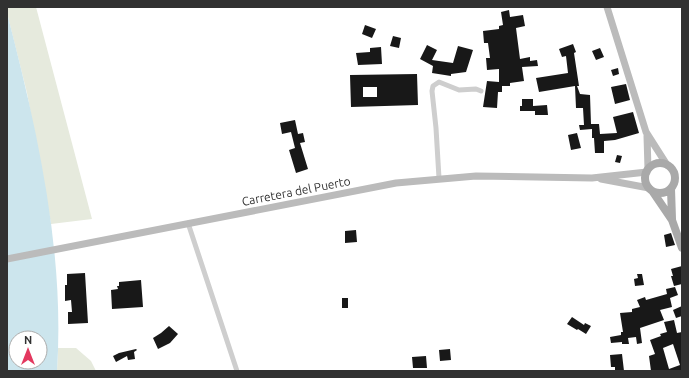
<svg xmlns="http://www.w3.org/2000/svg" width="689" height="378" viewBox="0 0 689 378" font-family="Ubuntu,sans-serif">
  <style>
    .green { fill: #e6eadd }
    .water { fill: #cce5ed; fill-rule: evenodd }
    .building { fill: #181818; fill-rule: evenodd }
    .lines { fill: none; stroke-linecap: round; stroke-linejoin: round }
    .minor { stroke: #cecece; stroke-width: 5 }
    .secondary { stroke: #bbb; stroke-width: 7 }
    .primary { stroke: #a9a9a9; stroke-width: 8 }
    .labels { text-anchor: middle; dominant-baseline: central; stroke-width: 4; stroke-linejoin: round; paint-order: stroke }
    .street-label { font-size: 12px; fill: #313131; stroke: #fff }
  </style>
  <rect width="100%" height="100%" fill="#fff"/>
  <path class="green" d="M7 7H36L92 219 51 224 27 93 7 13Z
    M58 348H76L91 361 96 371H57Z"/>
  <path class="water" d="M7 13C37 129 65 251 57 371H7ZM16 338H40V362H16Z"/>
  <path class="building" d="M509 10 510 17 523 15 525 26 516 28 520 59 530 57V61L537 60 538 66 522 67 524 81 510 83V86H502V92H498L497 108 483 107 487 81 499 82V69L487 70 486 58H490L488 43H484L483 31 499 29V26L503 25 501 12Z
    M365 25 376 29 372 38 362 34Z
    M393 36 401 38 399 48 390 46Z
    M573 44 576 52 574 53 579 86H577L580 94 590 95 591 124H599L600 134 617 133 613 117 633 112 639 133 615 140 604 141V153H595L594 138H592V129L580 130 579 125H584L583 108H576L575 86 539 92 536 78 568 73 566 56 562 57 559 49Z
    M427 45 437 50 432 60 453 63 458 46 473 50 466 72 451 74V76L432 73 433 66 420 59Z
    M381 47 382 64 358 65 356 53 370 52V48Z
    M600 48 604 57 596 60 592 51Z
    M618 68 619 74 613 76 611 70Z
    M417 74 418 105 351 107 350 75ZM363 87H377V97H363Z
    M626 84 630 100 615 104 611 87Z
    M522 99H533V106L547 105 548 115H535V111H520V106H522Z
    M295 120 298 134 303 133 305 142 300 143 308 169 296 173 289 150 295 148 291 132 282 134 280 123Z
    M577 133 581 148 571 150 568 135Z
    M617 155 622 156 620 163 615 162Z
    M356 230 357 242 345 243V231Z
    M671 233 675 245 666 247 664 235Z
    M682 266V284L674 286 671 276H673L671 269Z
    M85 273 88 323 68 324V312H72L71 300 65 301V285H67V274Z
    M637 274H642L644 285 635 286 634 279 638 278Z
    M141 280 143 307 112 309 111 290 118 289 117 286H119V282Z
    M675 287 678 295 670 298 672 307 660 310 664 320 640 328 642 343 637 344 636 337 628 338 629 344H622V342L611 343 610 337 621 335V332H623L620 313 632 312V309L640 307 637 300 645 297 646 300 667 294 666 289Z
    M342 298H348V308H342Z
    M682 306V316L676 318 673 310Z
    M572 317 584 325 585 323 591 326 586 334 578 329 577 330 567 324Z
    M674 320 677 333 682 332V371H651L649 356 655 354 650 340 661 336 660 334 667 332 664 322ZM673 344 680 365 669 369 663 348Z
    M169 326 178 334 170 343 158 349 153 338 161 333Z
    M136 349 137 350 134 352 135 359 128 360 127 356 116 362 113 356 119 353Z
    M450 349 451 360 440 361 439 350Z
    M622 354 624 371H615V367H611L610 355Z
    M426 356 427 368H413L412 357Z"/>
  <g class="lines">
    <path class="minor" d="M439 178 436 128 432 91 433 86 439 82 459 90 476 89 481 91
      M188 223 237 371"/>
    <path class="secondary" d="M607 7 646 132 667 165
      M647 136 648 169
      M601 179 649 188
      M7 259 396 183 476 176 592 178 647 172"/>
    <path class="primary" d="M645 178a15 15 0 1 1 30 0a15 15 0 1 1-30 0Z
      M671 189 672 219
      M653 192 672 220 682 248"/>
  </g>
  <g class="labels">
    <g class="street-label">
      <text transform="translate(296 191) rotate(-11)">Carretera del Puerto</text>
    </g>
  </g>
  <rect width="689" height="378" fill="none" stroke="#313131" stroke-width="16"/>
  <g transform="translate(28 350)"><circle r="19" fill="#ffffff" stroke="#adadad"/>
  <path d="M0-3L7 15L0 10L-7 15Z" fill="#e3385f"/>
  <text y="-6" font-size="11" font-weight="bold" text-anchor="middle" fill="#313131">N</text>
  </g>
</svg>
